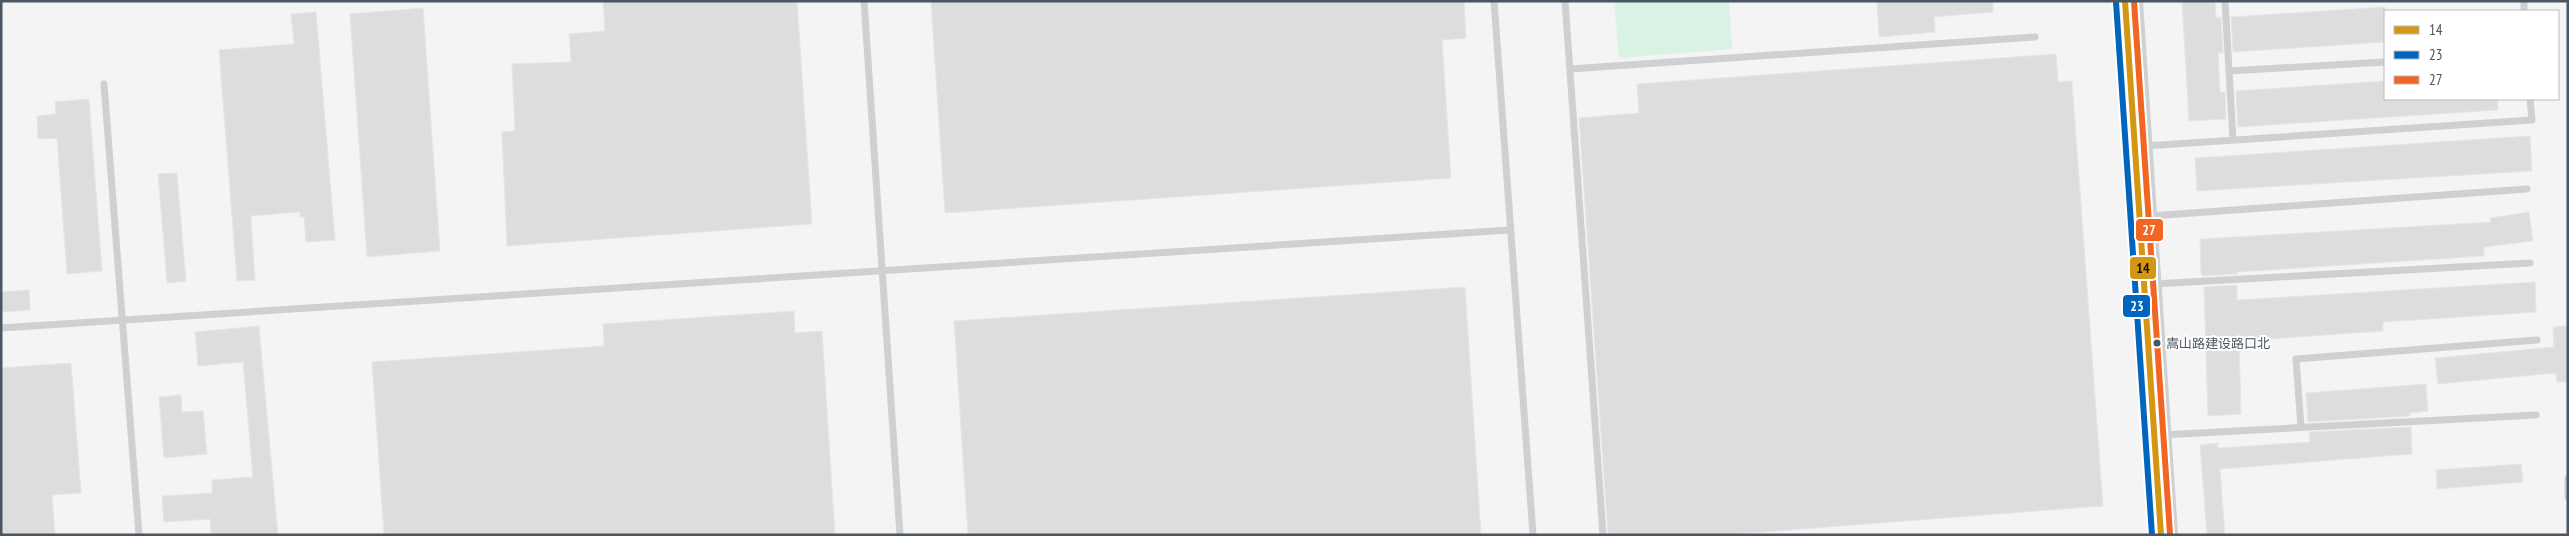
<svg xmlns="http://www.w3.org/2000/svg" width="2569" height="536" viewBox="0 0 2569 536" font-family="'PT Sans Narrow','Noto Sans SC',sans-serif">
  <style>
    .green { fill: #d9f2e3 }
    .building { fill: #ddddde; stroke: #e5e6e7 }
    .lines { fill: none; stroke-linecap: round; stroke-linejoin: round }
    .service { stroke: #ced0d2; stroke-width: 7 }
    .minor { stroke: #ced0d2; stroke-width: 14 }
    .bus-1-casing { stroke: #fff; stroke-width: 10 }
    .bus-2-casing { stroke: #fff; stroke-width: 10 }
    .bus-3-casing { stroke: #fff; stroke-width: 10 }
    .bus-1 { stroke: #d49613; stroke-width: 6 }
    .bus-2 { stroke: #0065bd; stroke-width: 6 }
    .bus-3 { stroke: #f26522; stroke-width: 6 }
    .bus-dot { fill: #4a5661; stroke: #fff; stroke-width: 2 }
    .labels { text-anchor: middle; dominant-baseline: central; stroke-width: 4; stroke-linejoin: round; paint-order: stroke }
    .bus-label { font-size: 13px; fill: #4a5661; stroke: #fff; text-anchor: start }
    .line-badge { stroke: #fff; stroke-width: 2 }
    .badge-label { font-size: 14px; text-anchor: middle; font-weight: bold; fill: #fff }
    .pale-badge-label { font-size: 14px; text-anchor: middle; font-weight: bold; fill: #111 }
  </style>
  <rect width="100%" height="100%" fill="#f4f4f4"/>
  <path class="green" d="M1614 1H1729L1732 49 1619 58Z"/>
  <path class="building" d="M603 1H797L812 224 507 246 502 132 515 131 512 64 571 62 569 34 605 31Z
    M931 1H1464L1466 38 1442 40 1451 178 945 213Z
    M1877 1H1993V12L1934 17 1935 32 1879 37Z
    M2182 1H2215L2216 18 2221 17 2223 53H2218L2220 92H2225L2226 119 2189 121Z
    M2385 7V42L2233 52 2231 17Z
    M423 8 440 251 367 257 350 14Z
    M316 12 335 240 306 242 304 217H300V212L251 216 255 280 237 281 219 50 294 44 291 14Z
    M2056 54 2058 82 2072 81 2103 506 1723 535H1608L1579 118 1639 113 1637 84Z
    M2385 81V99H2498V110L2238 127 2236 91Z
    M89 99 102 271 67 274 57 138 38 139 37 116 56 114 55 102Z
    M2530 136 2532 171 2197 191 2195 158Z
    M177 173 186 281 167 283 158 174Z
    M2529 212 2533 241 2484 247V256L2237 272V274L2203 276 2201 274 2200 239 2491 222 2490 218Z
    M2535 282 2536 312 2383 322V331L2239 341 2241 414 2208 416 2204 287 2237 285V300Z
    M1465 287 1481 535H968L954 321Z
    M29 290 30 310 1 312V292Z
    M794 311 795 333 822 331 835 535H384L372 362 604 346 603 324Z
    M259 326 278 535H211L210 519 164 522 162 496 212 493V480L253 477 243 362 198 366 195 332Z
    M2568 326V382H2557L2556 373 2438 384 2435 358 2554 347 2553 327Z
    M71 363 81 493 52 495 55 535H1V368Z
    M2426 384 2428 411 2410 413V416L2308 422 2306 393Z
    M181 395 182 412 203 411 207 454 164 458 159 397Z
    M2411 427 2412 454 2220 469 2225 535H2207L2200 445 2218 443V448L2310 442 2309 432Z
    M2521 464 2523 482 2437 489 2436 470Z"/>
  <g class="lines">
    <path class="service" d="M864 1 900 535
      M1494 1 1533 535
      M1565 1 1603 535
      M2225 1 2233 140
      M2524 1V11
      M1570 69 2035 37
      M2229 71 2385 62
      M104 84 139 535
      M2145 146 2532 120 2530 99
      M2150 216 2527 189
      M2154 284 2530 263
      M1 328 1510 230
      M2301 427 2296 359 2537 340
      M2162 435 2536 415
      M2568 478V497"/>
    <path class="minor" d="M2125 1 2161 535
      M2136 1 2171 535"/>
    <g class="bus-1-casing">
      <path id="bus-1" d="M2125 1 2161 535"/>
    </g>
    <g class="bus-2-casing">
      <path id="bus-2" d="M2116 2 2152 535"/>
    </g>
    <g class="bus-3-casing">
      <path id="bus-3" d="M2134 1 2170 534"/>
    </g>
    <use href="#bus-1" class="bus-1"/>
    <use href="#bus-2" class="bus-2"/>
    <use href="#bus-3" class="bus-3"/>
  </g>
  <circle class="bus-dot" cx="2157" cy="343" r="4.5"/>
  <g class="labels">
    <g class="bus-label">
      <text x="2166" y="343">嵩山路建设路口北</text>
    </g>
  </g>
  <g class="line-badge">
    <rect x="2135" y="218" width="29" height="24" rx="5" fill="#f26522"/>
    <rect x="2129" y="256" width="28" height="24" rx="5" fill="#d49613"/>
    <rect x="2122" y="294" width="29" height="24" rx="5" fill="#0065bd"/>
  </g>
  <g class="badge-label">
    <text x="2149" y="235">27</text>
    <text x="2137" y="311">23</text>
  </g>
  <g class="pale-badge-label">
    <text x="2143" y="273">14</text>
  </g>
  <rect width="2569" height="536" fill="none" stroke="#4a5661" stroke-width="5"/>
  <rect x="2384" y="10" width="175" height="90" fill="#ffffff" stroke="#b7bbc0"/>
  <rect x="2394" y="26" width="25" height="8" fill="#d49613" stroke="#b7bbc0"/>
  <text x="2429" y="35" font-size="15" fill="#4a5661">14</text>
  <rect x="2394" y="51" width="25" height="8" fill="#0065bd" stroke="#b7bbc0"/>
  <text x="2429" y="60" font-size="15" fill="#4a5661">23</text>
  <rect x="2394" y="76" width="25" height="8" fill="#f26522" stroke="#b7bbc0"/>
  <text x="2429" y="85" font-size="15" fill="#4a5661">27</text>
</svg>
